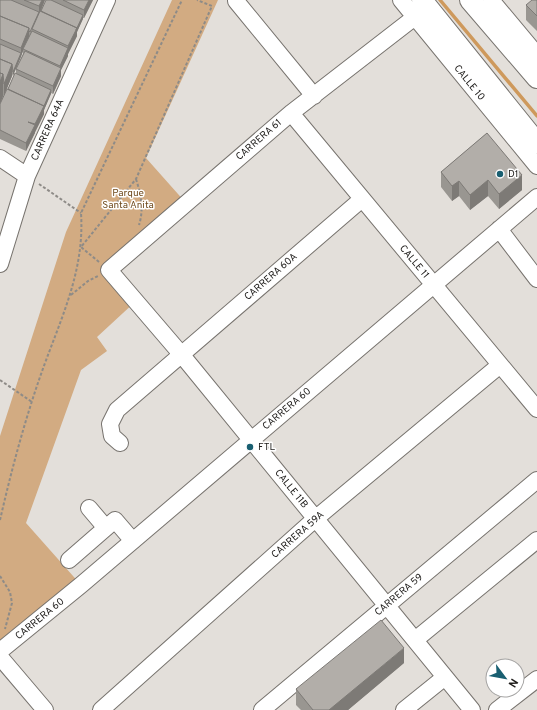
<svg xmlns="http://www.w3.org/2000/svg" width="537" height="710" viewBox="0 0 537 710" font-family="Overpass,sans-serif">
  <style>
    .green { fill: #d2ab82 }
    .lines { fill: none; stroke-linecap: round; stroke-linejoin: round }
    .stream { stroke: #ce995c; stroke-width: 3.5 }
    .minor-casing { stroke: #77736e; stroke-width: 18 }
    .major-casing { stroke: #77736e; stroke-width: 22 }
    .path { stroke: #8e8b87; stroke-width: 2; stroke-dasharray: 3 2; stroke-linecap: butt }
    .minor { stroke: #fff; stroke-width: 16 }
    .major { stroke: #fff; stroke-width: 20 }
    .wall { fill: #999691 }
    .shaded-wall { fill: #7d7a76 }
    .building { fill: #b2aea9; stroke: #7d7a76 }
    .poi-dot { fill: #195f71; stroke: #fff; stroke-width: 1.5 }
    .labels { text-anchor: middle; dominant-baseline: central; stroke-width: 3; stroke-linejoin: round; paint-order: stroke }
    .street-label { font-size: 10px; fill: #1d1b19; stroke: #fff }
    .poi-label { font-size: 10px; fill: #1d1b19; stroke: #fff; text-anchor: start }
    .park-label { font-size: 10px; fill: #6f4a1d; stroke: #fff }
  </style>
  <rect width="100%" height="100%" fill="#e3dfda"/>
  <path class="green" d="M172 0H218L146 158 186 203 109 270 136 301 97 337 107 351 81 370 26 523 81 585 0 651V436L66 232Z"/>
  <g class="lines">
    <path class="stream" d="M440 0 537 116"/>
    <g class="minor-casing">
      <path id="minor" d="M401 0 537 166
        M491 0 537 55
        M236 1 314 96
        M415 17 291 113 109 270 181 354 472 710
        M291 113 537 409
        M0 158 27 176
        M499 229 537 279
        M0 264 27 176 107 0
        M120 443 112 436 110 424 117 410 362 199
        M89 508 106 528
        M69 560 115 520 133 541
        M415 640 537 540
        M0 651 81 585 537 197
        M0 657 45 710
        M101 710 315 519 500 365
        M262 710 537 480
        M404 710 445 677
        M497 710 537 679"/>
    </g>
    <g class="major-casing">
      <path id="major" d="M422 0 537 143
        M470 0 537 78"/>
    </g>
    <path class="path" d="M136 179C141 195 144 209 139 225
      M39 184 81 213
      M99 262 81 247 136 179 212 6 197 0
      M71 295 88 281 98 276
      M0 380 32 402
      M0 520C11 472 24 423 40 377 59 322 85 273 81 213L182 0
      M0 576 10 592 12 603 5 629"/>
    <use href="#minor" class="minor"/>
    <use href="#major" class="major"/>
  </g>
  <path class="wall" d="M0 0H45L41 11 46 0H93L84 18H83L77 32V36L68 54V56L61 70V76L53 94 51 93 44 110V114L26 151 0 139V104L16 73V69L23 54V51L0 104Z
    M537 0V31L526 20V5Z
    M487 133 522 190 499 209 488 196 470 210 459 196 452 201 441 187V172Z
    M404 663 348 710H301L296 705V689Z"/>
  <path class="shaded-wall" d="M42 0H45L39 15V6Z
    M89 0H93L84 18V10Z
    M83 15V19L77 32V36L68 54V56L61 70V76L53 94V86L60 71V66L68 48V46Z
    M29 28V37L23 49V51L21 57 13 76V72L21 53V48Z
    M12 64V76L4 96V84Z
    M3 74V96L0 104V82Z
    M51 90V94L44 110V114L35 132V124Z
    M35 125V133L26 151V143Z
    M522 175V190L499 209V194Z
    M488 180V196L470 210V195Z
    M459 181V196L452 201V186Z
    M404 648V663L348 710H329Z"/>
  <path class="building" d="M0 0H11L39 12 30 32 29 31V28L0 16Z
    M24 0H42L39 6Z
    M46 0H51L83 15 76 30 77 28 41 11Z
    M63 0H89L84 10Z
    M532 0H537V16L526 5Z
    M40 11 77 28 68 46 32 29Z
    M0 16 29 28 21 48 0 39Z
    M32 31 68 48 60 66 23 49Z
    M0 44 21 53 13 72 12 64 0 59Z
    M25 51 61 68 53 86 16 69Z
    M0 59 12 64 4 84 3 74 0 73Z
    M0 73 3 74 0 82Z
    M15 73 51 90 44 106 8 89Z
    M7 89 44 106 35 124 28 122 35 125 26 143 0 130V104Z
    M487 133 522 175 499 194 488 180 470 195 459 181 452 186 441 172Z
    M381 620 404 648 329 710H313L296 689Z"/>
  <g class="poi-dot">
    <circle cx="500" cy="174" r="4"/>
    <circle cx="250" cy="447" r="4"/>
  </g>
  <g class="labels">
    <g class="street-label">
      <text transform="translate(469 83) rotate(51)">CALLE 10</text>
      <text transform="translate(48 130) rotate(-66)">CARRERA 64A</text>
      <text transform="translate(259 140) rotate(-41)">CARRERA 61</text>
      <text transform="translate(414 262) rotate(50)">CALLE 11</text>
      <text transform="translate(271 277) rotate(-41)">CARRERA 60A</text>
      <text transform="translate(287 409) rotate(-40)">CARRERA 60</text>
      <text transform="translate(291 489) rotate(51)">CALLE 11B</text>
      <text transform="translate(298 535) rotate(-41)">CARRERA 59A</text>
      <text transform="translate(399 595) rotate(-40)">CARRERA 59</text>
      <text transform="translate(40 619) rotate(-39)">CARRERA 60</text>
    </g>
    <g class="poi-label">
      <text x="508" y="174">D1</text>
      <text x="258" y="447">FTL</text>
    </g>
    <g class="park-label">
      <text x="128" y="193">Parque<tspan x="128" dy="12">Santa Anita</tspan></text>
    </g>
  </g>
  <g transform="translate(505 678) rotate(122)"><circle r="19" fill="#ffffff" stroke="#a5a4a3"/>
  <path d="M0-3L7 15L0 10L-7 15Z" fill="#195f71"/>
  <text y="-6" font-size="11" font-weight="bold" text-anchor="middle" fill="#1d1b19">N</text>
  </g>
</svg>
